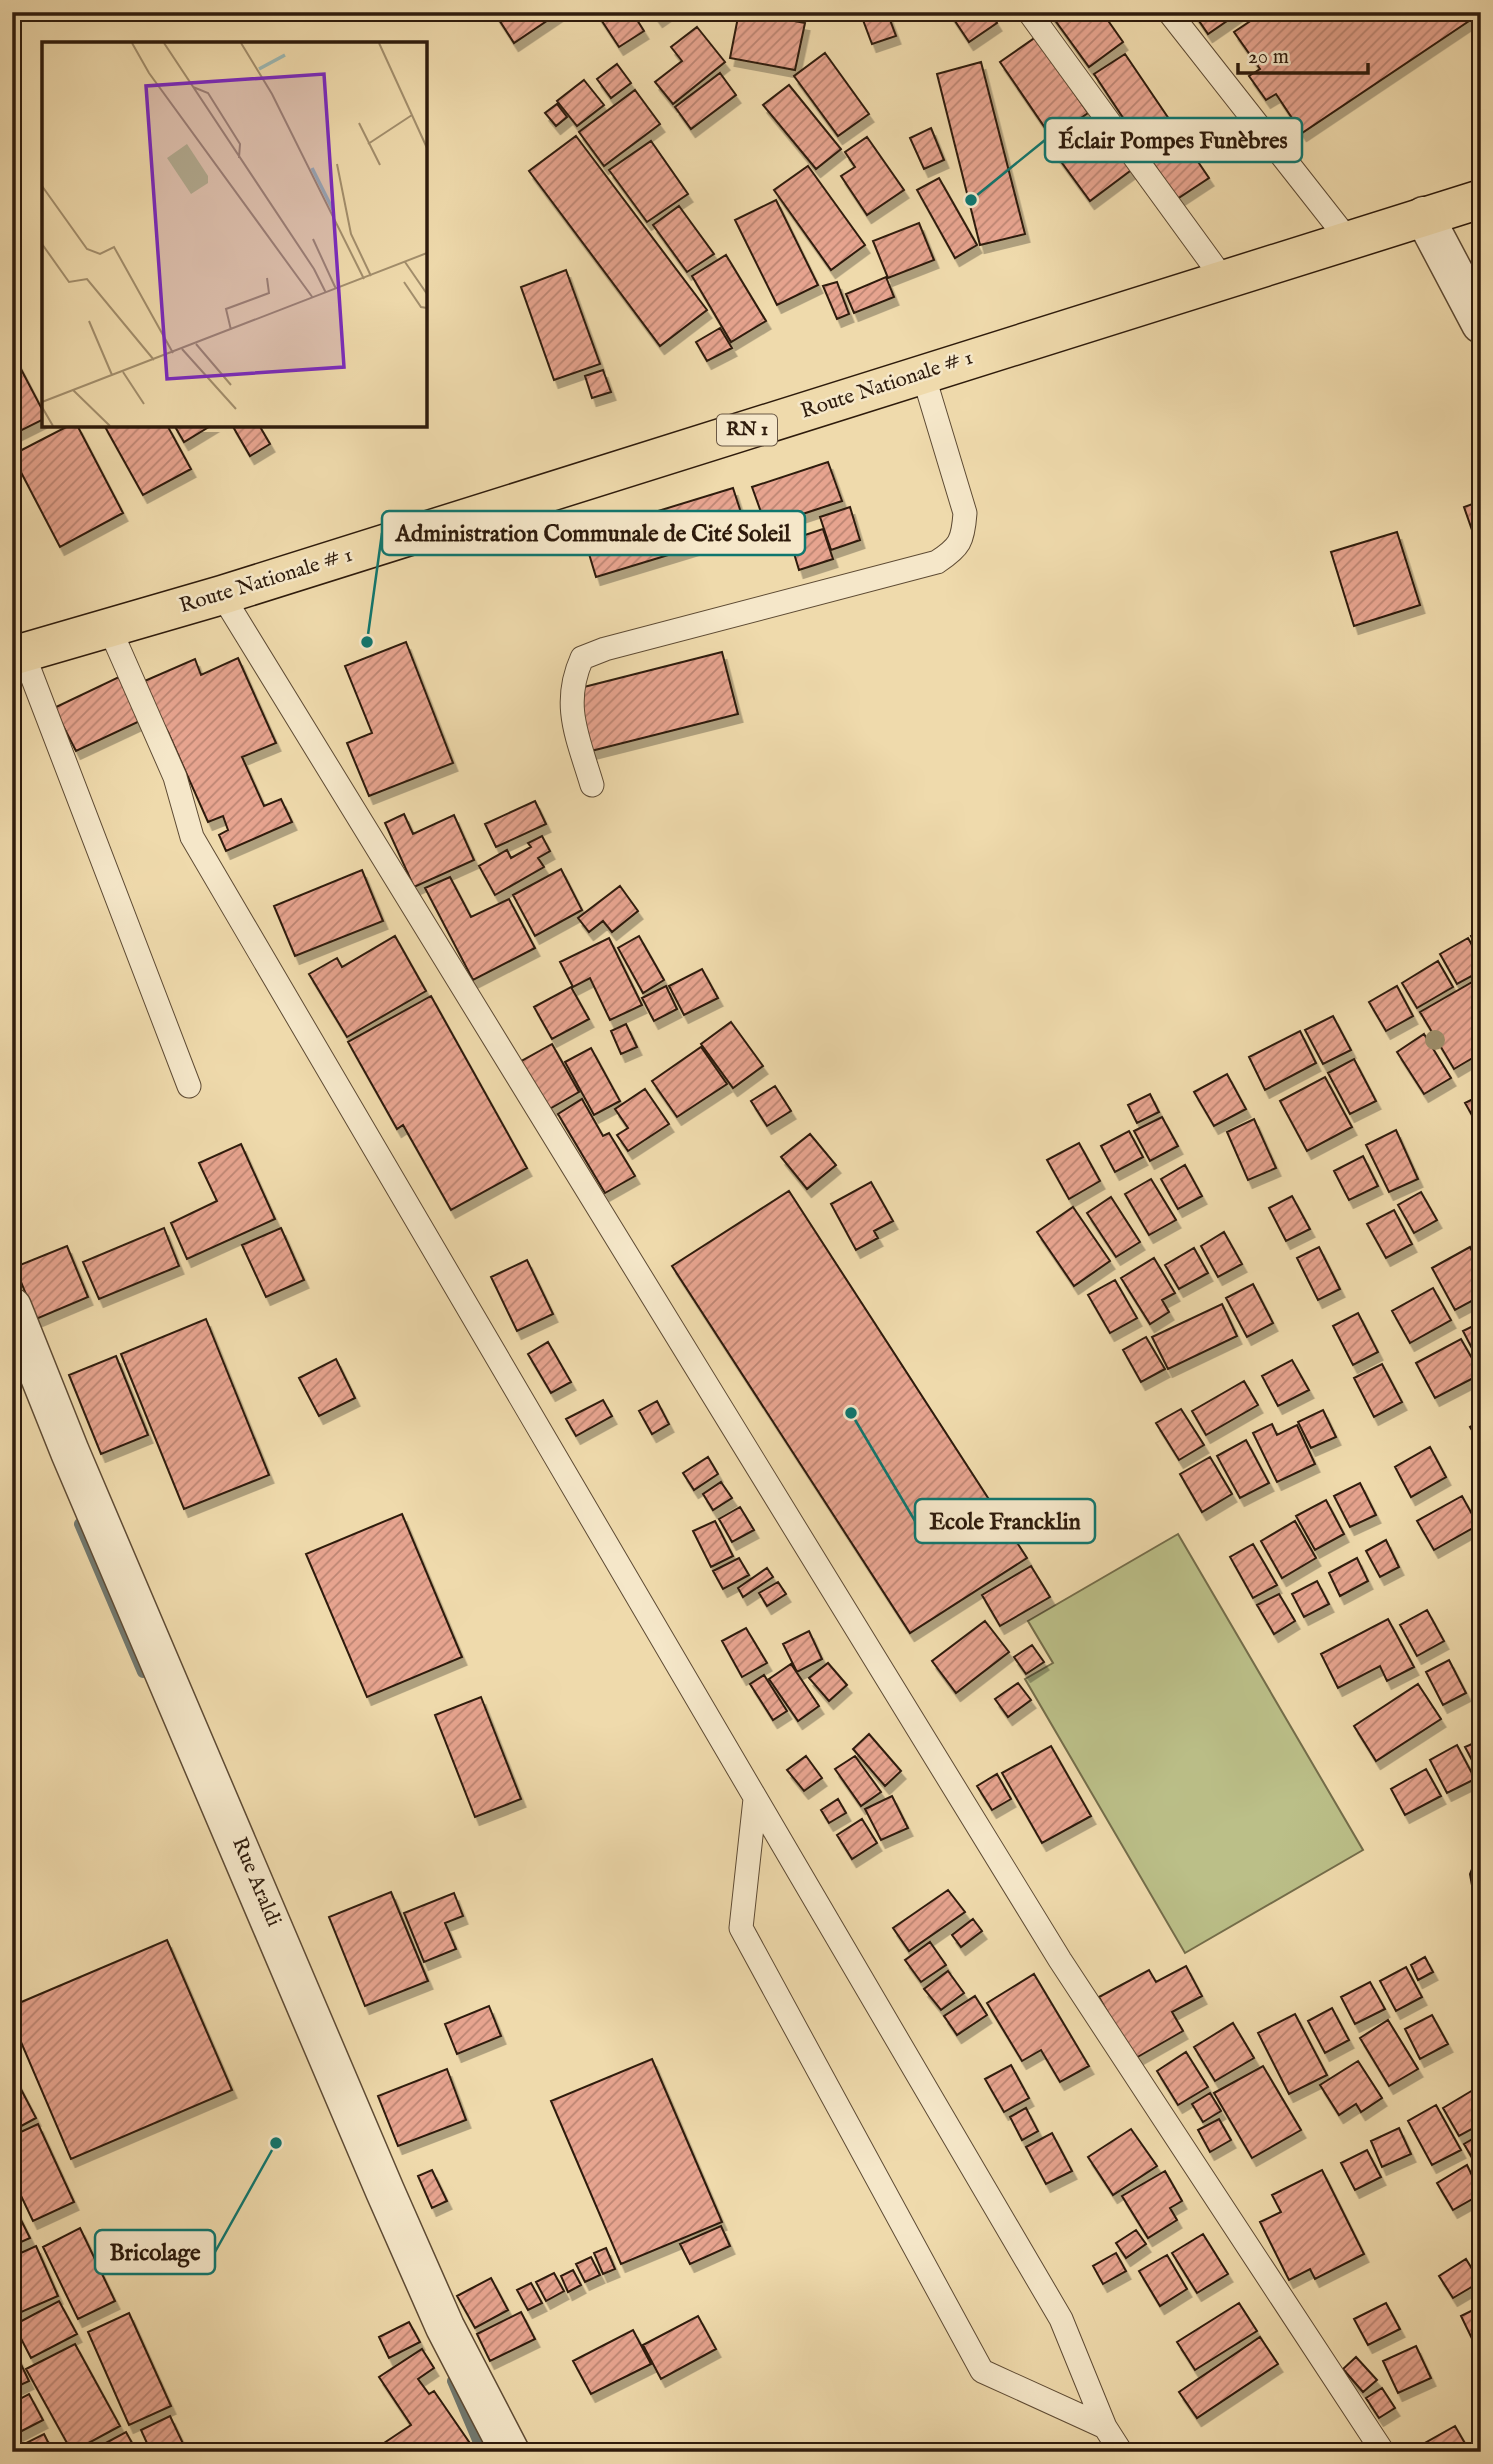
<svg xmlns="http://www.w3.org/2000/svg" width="1493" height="2464" viewBox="0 0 1493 2464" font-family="'IM FELL English',serif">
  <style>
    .pitch { fill: #bbbf88; stroke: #746d4a; stroke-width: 2 }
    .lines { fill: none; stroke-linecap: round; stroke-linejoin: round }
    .stream { stroke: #717970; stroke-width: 12 }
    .building { fill: url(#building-hatch); stroke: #2e1b0c; stroke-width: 2; filter: url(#shadow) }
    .service-casing { stroke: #5e4b34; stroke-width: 25 }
    .minor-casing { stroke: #5e4b34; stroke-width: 41 }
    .primary-casing { stroke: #2e1b0c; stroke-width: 41 }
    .service { stroke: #f5e7c9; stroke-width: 23 }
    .minor { stroke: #f5e7c9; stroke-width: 38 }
    .primary { stroke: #efdaac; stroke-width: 38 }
    .tree { fill: #9c8c68 }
    .labels { text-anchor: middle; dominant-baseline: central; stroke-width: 5; stroke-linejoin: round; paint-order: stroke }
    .shield { fill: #f5e7c9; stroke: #6a5845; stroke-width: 2 }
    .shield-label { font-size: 19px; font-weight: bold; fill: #2e1b0c }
    .street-label { font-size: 21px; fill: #2e1b0c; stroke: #f5e7c9 }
    .inset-river { fill: none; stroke: #9db8b3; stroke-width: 3.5 }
    .inset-road { fill: none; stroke: #a28e6c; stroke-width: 2 }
    .view { fill: #7b2cbf; fill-opacity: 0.15; stroke: #7b2cbf; stroke-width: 3.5 }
    .inset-edge { fill: none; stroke: #2e1b0c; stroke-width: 3.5 }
    .leader { fill: none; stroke: #0f766e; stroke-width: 2.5 }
    .callout-dot { fill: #0f766e; stroke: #f5e7c9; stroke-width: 2.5 }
    .callout { fill: #f5e7c9; stroke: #0f766e; stroke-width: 2.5 }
    .callout-label { font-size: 23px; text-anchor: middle; font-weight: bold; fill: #2e1b0c }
  </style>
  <defs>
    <pattern id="building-hatch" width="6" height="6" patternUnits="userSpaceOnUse" patternTransform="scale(1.75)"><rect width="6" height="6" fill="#e7a48f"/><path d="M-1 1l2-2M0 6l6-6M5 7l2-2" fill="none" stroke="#bc8573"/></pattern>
    <filter id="shadow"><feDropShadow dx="4.5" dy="8" stdDeviation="0" flood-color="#0004"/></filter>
  </defs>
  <rect width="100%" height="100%" fill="#efdaac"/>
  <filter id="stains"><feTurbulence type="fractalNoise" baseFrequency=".00286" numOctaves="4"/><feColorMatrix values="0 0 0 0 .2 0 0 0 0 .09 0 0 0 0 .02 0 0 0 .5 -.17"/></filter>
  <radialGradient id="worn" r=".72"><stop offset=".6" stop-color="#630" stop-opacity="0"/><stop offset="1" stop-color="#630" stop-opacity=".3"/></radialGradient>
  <path class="pitch" d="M1178 1534 1363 1850 1185 1953 1025 1679 1053 1663 1028 1621Z"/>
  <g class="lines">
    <path class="stream" d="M80 1524 143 1672
      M453 2381 483 2452"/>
  </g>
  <path class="building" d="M494 12H560L514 43Z
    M596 12H632L644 31 619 47Z
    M653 12H668L658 19Z
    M739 12H784L783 19 805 23 795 70 730 58Z
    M860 12H887L896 36 872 44Z
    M949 12H990L997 23 969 42Z
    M1049 12H1102L1123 42 1089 67Z
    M1193 12H1240L1208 34Z
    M1264 12H1481V13L1302 133 1276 94 1266 100 1249 76 1260 69 1234 32Z
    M697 27 725 62 673 104 655 82 682 61 671 47Z
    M1036 37 1088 113 1052 138 1000 62Z
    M825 53 869 114 838 136 794 76Z
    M1125 54 1209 178 1177 199 1094 74Z
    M981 62 1025 234 980 245 937 74Z
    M617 64 631 83 611 98 597 79Z
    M720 73 736 95 691 129 675 107Z
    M584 80 604 105 577 126 557 101Z
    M789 85 841 149 816 169 763 105Z
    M635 90 660 124 604 166 579 132Z
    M557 104 567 117 556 126 545 113Z
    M1098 119 1134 168 1090 201 1054 152Z
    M931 128 944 160 924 169 910 138Z
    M576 136 707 310 660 346 529 171Z
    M867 137 904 190 867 215 841 176 855 167 845 152Z
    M651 141 688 194 647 222 609 170Z
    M808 166 865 245 831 270 774 190Z
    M939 178 977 245 955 258 917 190Z
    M776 200 818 285 777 305 735 220Z
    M679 206 714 254 687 272 653 225Z
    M919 223 934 260 888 278 873 241Z
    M726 255 766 321 731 342 692 276Z
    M566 270 600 364 554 380 521 287Z
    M886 277 894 297 854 313 846 294Z
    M837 282 849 314 837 319 823 286Z
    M720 328 732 348 707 361 696 342Z
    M12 352 44 413V419L12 435Z
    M603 370 611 392 592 398 585 376Z
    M70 425H77L123 513 60 547 12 455Z
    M104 425H167L191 469 143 495Z
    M174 425H212L184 442Z
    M232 425H259L270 444 250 456Z
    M828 462 842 501 766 526 752 487Z
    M733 488 747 531 596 577 583 534Z
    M1481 501V553H1480L1464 507Z
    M850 507 860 540 831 550 820 517Z
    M823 529 833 559 799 570 790 540Z
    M1397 532 1420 605 1354 626 1331 552Z
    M406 642 453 763 369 796 347 743 372 733 345 666Z
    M722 652 738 714 591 751 576 689Z
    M238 658 276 743 242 757 264 806 281 799 292 822 226 851 219 835 228 830 223 816 208 822 168 732 140 683 195 659 201 675Z
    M121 676 142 720 76 751 54 708Z
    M535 801 546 824 496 847 485 824Z
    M404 814 413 834 454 815 474 860 414 887 385 823Z
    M542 836 550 851 538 858 544 867 495 895 479 866 507 850 511 858 531 847 528 843Z
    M561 869 582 910 535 936 513 895Z
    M362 870 383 921 295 956 274 906Z
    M450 877 471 917 509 899 535 948 473 980 425 888Z
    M620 886 638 911 612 932 603 921 589 932 578 918Z
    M1481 931V955L1471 936Z
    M395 936 426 991 347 1037 309 974 337 958 342 967Z
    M639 936 664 980 643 993 618 948Z
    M609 938 642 1005 610 1020 590 978 573 987 560 962Z
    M1468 938 1481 961V971L1457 984 1440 954Z
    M1438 961 1453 987 1417 1008 1402 983Z
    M702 969 718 998 684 1015 669 986Z
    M1481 977V1053L1454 1069 1420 1012Z
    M666 986 677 1009 654 1021 642 998Z
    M1397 986 1413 1016 1386 1031 1369 1002Z
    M571 987 589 1019 552 1039 534 1007Z
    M431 996 527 1168 451 1210 403 1125 397 1129 348 1042Z
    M1333 1016 1351 1050 1323 1064 1305 1030Z
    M731 1022 763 1066 733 1088 701 1044Z
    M626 1024 637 1047 621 1054 611 1031Z
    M1300 1031 1316 1063 1265 1090 1249 1057Z
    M1424 1034 1451 1078 1424 1094 1397 1052Z
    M552 1044 579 1092 546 1111 518 1063Z
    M701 1047 727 1084 677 1117 652 1081Z
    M591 1048 620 1101 594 1115 565 1062Z
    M1354 1059 1376 1101 1350 1114 1328 1073Z
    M1227 1074 1246 1109 1214 1126 1194 1092Z
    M1325 1077 1352 1127 1307 1151 1280 1101Z
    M775 1086 791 1111 767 1126 751 1101Z
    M645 1089 669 1124 628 1151 617 1135 628 1128 615 1109Z
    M1150 1094 1159 1112 1137 1123 1128 1105Z
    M1481 1095V1131L1465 1103Z
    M582 1099 603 1136 609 1133 635 1176 605 1193 558 1114Z
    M1162 1117 1178 1146 1150 1161 1134 1131Z
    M1254 1119 1276 1168 1248 1180 1227 1132Z
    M1396 1130 1418 1179 1389 1192 1366 1145Z
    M1129 1131 1143 1157 1115 1172 1101 1146Z
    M810 1134 836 1165 807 1189 781 1157Z
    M1079 1143 1100 1181 1069 1199 1047 1160Z
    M241 1144 275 1219 187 1259 171 1223 217 1201 199 1163Z
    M1363 1156 1378 1186 1349 1200 1334 1171Z
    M1185 1165 1202 1196 1178 1209 1161 1179Z
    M1151 1179 1176 1220 1149 1235 1125 1194Z
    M871 1182 893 1221 874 1231 878 1238 856 1250 831 1204Z
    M789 1191 1027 1558 910 1633 672 1266Z
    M1421 1192 1437 1220 1414 1233 1398 1205Z
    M1292 1196 1310 1229 1286 1241 1269 1208Z
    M1111 1197 1140 1242 1116 1257 1087 1213Z
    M1073 1207 1110 1261 1074 1286 1037 1232Z
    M1394 1210 1412 1244 1386 1258 1367 1224Z
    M164 1228 179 1266 99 1299 83 1262Z
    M281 1228 304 1280 266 1297 242 1245Z
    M1224 1232 1242 1264 1218 1277 1201 1246Z
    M67 1246 88 1297 36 1319 15 1267Z
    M1319 1247 1340 1289 1318 1300 1297 1258Z
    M1470 1247 1481 1269V1296L1455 1310 1432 1268Z
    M1194 1248 1208 1273 1179 1289 1165 1265Z
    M1154 1258 1175 1293 1162 1300 1169 1312 1150 1324 1121 1278Z
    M527 1260 553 1314 517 1331 491 1277Z
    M1115 1280 1137 1318 1110 1333 1088 1295Z
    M1253 1284 1273 1323 1247 1337 1226 1298Z
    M1433 1288 1451 1320 1410 1343 1392 1311Z
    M1222 1304 1237 1336 1168 1369 1152 1337Z
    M1358 1313 1378 1352 1353 1365 1333 1326Z
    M206 1319 269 1475 184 1509 121 1354Z
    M1481 1322V1359L1478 1360 1463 1331Z
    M1146 1337 1165 1369 1141 1382 1123 1350Z
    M1461 1339 1481 1374 1435 1398 1416 1363Z
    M548 1342 571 1382 551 1393 528 1354Z
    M116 1356 148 1435 101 1454 69 1375Z
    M336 1359 355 1398 319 1416 299 1378Z
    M1292 1360 1309 1390 1278 1406 1262 1376Z
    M1382 1364 1402 1402 1374 1417 1354 1378Z
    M1244 1381 1258 1405 1206 1435 1192 1411Z
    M603 1400 612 1416 576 1436 566 1419Z
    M657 1401 669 1424 652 1434 639 1411Z
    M1181 1409 1204 1445 1179 1460 1156 1423Z
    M1323 1410 1336 1437 1311 1448 1298 1422Z
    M1481 1421V1446L1470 1427Z
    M1272 1424 1277 1435 1297 1425 1315 1464 1277 1482 1253 1433Z
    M1246 1440 1269 1483 1240 1498 1217 1456Z
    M1430 1447 1446 1477 1411 1497 1395 1467Z
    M708 1457 718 1474 694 1490 683 1473Z
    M1210 1457 1232 1494 1202 1512 1180 1474Z
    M721 1482 732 1498 713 1510 703 1494Z
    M1360 1483 1376 1515 1350 1527 1334 1496Z
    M1462 1496 1478 1525 1434 1550 1417 1521Z
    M1326 1500 1344 1534 1315 1550 1296 1516Z
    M740 1507 754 1530 732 1542 719 1519Z
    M402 1514 462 1657 367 1697 306 1554Z
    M715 1521 733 1556 711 1567 693 1531Z
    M1295 1521 1316 1558 1282 1578 1261 1541Z
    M1386 1540 1399 1567 1380 1577 1366 1551Z
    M1253 1544 1277 1585 1253 1598 1230 1557Z
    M739 1558 749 1575 723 1589 713 1571Z
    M1357 1558 1368 1581 1340 1596 1329 1573Z
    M1031 1566 1050 1597 1000 1626 982 1595Z
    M767 1568 773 1577 743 1597 738 1588Z
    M1317 1581 1329 1604 1304 1617 1292 1594Z
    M778 1582 786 1594 767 1606 759 1593Z
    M1279 1594 1295 1621 1274 1634 1257 1605Z
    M1427 1610 1444 1641 1417 1656 1400 1625Z
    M1388 1619 1414 1667 1387 1681 1380 1666 1338 1688 1321 1654Z
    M985 1621 1009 1652 956 1693 932 1661Z
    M746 1628 767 1663 742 1677 722 1641Z
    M809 1631 822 1659 797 1672 783 1644Z
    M1032 1645 1044 1662 1026 1674 1014 1657Z
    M1449 1660 1466 1693 1443 1705 1426 1672Z
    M828 1663 847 1685 829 1701 809 1678Z
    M791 1664 819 1706 798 1721 769 1679Z
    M764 1675 787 1711 773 1720 750 1684Z
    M1018 1683 1031 1700 1008 1717 995 1699Z
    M1418 1684 1441 1719 1376 1761 1354 1726Z
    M481 1697 521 1799 475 1817 435 1715Z
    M869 1734 901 1771 885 1786 853 1749Z
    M1481 1740V1777L1465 1747Z
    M1457 1745 1475 1779 1447 1793 1430 1760Z
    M1051 1746 1091 1816 1042 1843 1002 1773Z
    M806 1756 822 1778 804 1791 787 1770Z
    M855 1756 881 1792 861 1806 835 1769Z
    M1426 1769 1441 1796 1405 1815 1391 1789Z
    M997 1774 1011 1799 992 1810 977 1786Z
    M892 1796 908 1828 881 1840 865 1809Z
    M838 1799 846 1813 829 1823 821 1810Z
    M862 1819 877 1843 852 1859 837 1835Z
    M1481 1847V1906L1473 1891 1470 1874Z
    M948 1890 965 1912 909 1951 893 1928Z
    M391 1892 428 1981 365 2006 329 1917Z
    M454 1893 463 1916 445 1923 456 1949 424 1962 404 1913Z
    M973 1919 982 1931 961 1947 952 1935Z
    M167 1940 232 2090 71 2159 12 2021V2006Z
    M930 1942 946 1965 921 1982 905 1960Z
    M1425 1957 1433 1972 1418 1980 1411 1965Z
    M1186 1966 1202 1996 1172 2012 1183 2031 1134 2059 1099 1997 1149 1970 1156 1982Z
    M1406 1967 1422 1997 1396 2011 1380 1981Z
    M948 1971 964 1993 941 2010 924 1989Z
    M1034 1974 1089 2066 1060 2082 1041 2050 1022 2061 987 2003Z
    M1370 1982 1385 2009 1355 2024 1341 1997Z
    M975 1996 987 2015 957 2035 944 2016Z
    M489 2006 501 2036 457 2054 445 2024Z
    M1332 2008 1349 2040 1325 2053 1308 2021Z
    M1295 2014 1327 2075 1289 2094 1258 2033Z
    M1432 2015 1448 2044 1420 2059 1405 2029Z
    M1388 2020 1418 2069 1389 2086 1360 2038Z
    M1233 2023 1254 2058 1215 2081 1194 2047Z
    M1186 2052 1208 2087 1178 2105 1157 2071Z
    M652 2059 722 2222 621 2264 551 2101Z
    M1358 2061 1382 2098 1361 2112 1356 2104 1339 2115 1320 2085Z
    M1011 2065 1029 2098 1004 2112 985 2079Z
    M1263 2066 1301 2130 1252 2158 1214 2093Z
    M447 2069 466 2120 398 2146 378 2096Z
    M12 2072 36 2118 12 2131Z
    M1473 2090 1481 2103V2124L1459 2136 1443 2108Z
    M1210 2093 1221 2111 1203 2122 1192 2104Z
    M1436 2105 1461 2150 1432 2165 1408 2121Z
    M1026 2108 1038 2131 1022 2140 1010 2117Z
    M1219 2119 1231 2140 1210 2152 1198 2130Z
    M38 2124 74 2202 33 2221 12 2177V2136Z
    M1399 2128 1411 2154 1382 2167 1371 2141Z
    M1131 2129 1157 2166 1113 2195 1088 2157Z
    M1052 2133 1072 2171 1046 2184 1026 2147Z
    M1481 2134V2173L1464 2144Z
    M1367 2150 1381 2177 1355 2190 1341 2163Z
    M1467 2165 1481 2194 1453 2210 1437 2183Z
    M432 2170 447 2201 432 2208 418 2176Z
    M1322 2170 1364 2254 1315 2279 1310 2269 1289 2280 1260 2222 1281 2212 1272 2195Z
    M1165 2171 1182 2201 1170 2208 1177 2220 1148 2238 1122 2196Z
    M12 2202 30 2238 12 2246Z
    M721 2226 730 2246 690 2264 680 2244Z
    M80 2228 115 2301 78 2319 43 2247Z
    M1136 2230 1146 2244 1126 2258 1116 2243Z
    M1203 2234 1228 2274 1197 2293 1172 2253Z
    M36 2246 58 2296 12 2316V2257Z
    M606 2248 615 2269 603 2274 594 2253Z
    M1116 2253 1126 2271 1103 2284 1093 2266Z
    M1167 2255 1187 2289 1160 2306 1139 2271Z
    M591 2257 600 2275 585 2282 576 2264Z
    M1466 2259 1480 2282 1453 2298 1439 2276Z
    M573 2270 581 2285 568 2292 561 2276Z
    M554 2273 564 2291 546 2301 536 2282Z
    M491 2278 508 2310 475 2328 457 2296Z
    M531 2283 542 2303 528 2310 517 2290Z
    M59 2301 77 2334 31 2358 14 2325Z
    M1239 2303 1257 2331 1195 2370 1177 2342Z
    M1386 2303 1400 2329 1368 2345 1354 2319Z
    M1481 2306V2347L1477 2349 1461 2316Z
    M521 2312 535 2339 490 2361 477 2334Z
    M129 2313 171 2406 129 2425 88 2332Z
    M698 2316 716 2349 661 2379 643 2345Z
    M409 2322 420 2342 389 2358 379 2337Z
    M633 2330 651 2364 591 2394 573 2361Z
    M1260 2337 1278 2364 1197 2418 1179 2392Z
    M75 2344 120 2426 72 2452 26 2369Z
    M1416 2346 1431 2378 1398 2393 1383 2361Z
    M422 2349 434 2368 418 2379 429 2394 434 2391 476 2452H385L381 2445 411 2425 379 2377Z
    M14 2350 29 2381 12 2389V2351Z
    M1356 2357 1377 2380 1363 2392 1343 2369Z
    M1382 2388 1395 2408 1379 2418 1366 2398Z
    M29 2394 43 2420 12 2436V2403Z
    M170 2416 187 2452H151L141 2430Z
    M1455 2426 1470 2452H1430L1425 2443Z
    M126 2432 137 2452H89Z
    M44 2434 53 2452H12V2450Z"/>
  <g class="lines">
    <g class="service-casing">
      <path id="service" d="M1029 12 1224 280
        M1169 12 1349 241
        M222 595 1060 1960 1383 2452
        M109 627 175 777 192 837 1061 2319 1105 2427 1121 2452
        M23 653 189 1086
        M592 785C578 738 561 705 582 658L605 649 937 562C960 547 963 541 965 513L923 374
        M755 1799 741 1928 982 2371 1105 2427"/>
    </g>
    <g class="minor-casing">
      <path id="minor" d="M1424 216 1481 324
        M12 1307 70 1452 385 2191 445 2327 510 2452"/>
    </g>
    <g class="primary-casing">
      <path id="primary" d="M12 656 222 595 1481 199"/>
    </g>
    <use href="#service" class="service"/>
    <use href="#minor" class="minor"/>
    <use href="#primary" class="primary"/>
  </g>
  <circle class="tree" cx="1435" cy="1040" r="10"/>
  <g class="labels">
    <rect class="shield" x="717" y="414.5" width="60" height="31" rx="5"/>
    <g class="shield-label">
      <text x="747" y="430">RN 1</text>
    </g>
    <g class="street-label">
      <text transform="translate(887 385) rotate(-18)">Route Nationale # 1</text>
      <text transform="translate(266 581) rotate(-17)">Route Nationale # 1</text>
      <text transform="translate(256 1882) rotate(67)">Rue Araldi</text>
    </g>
  </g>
  <g transform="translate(42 42)">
    <rect width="385" height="385" fill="#efdaac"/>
    <path d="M145 102 166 134V141L149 152 125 116Z" fill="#bbbf88"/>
    <path class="inset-river" d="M217 27 243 13M270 126 291 168"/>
    <path class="inset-road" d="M90 1 107 31 271 256M122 1 272 227 284 251M199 1 230 52 322 237M337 1 385 106M151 45 166 51 198 102 197 116M317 81 338 123M326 102 370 73M295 122 309 192 329 234M0 144 45 207 58 212 72 205 131 311M271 197 294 247M0 202 27 240 45 237 112 318M363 220 385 252M362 240 379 265 385 266M47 279 70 333M189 288 184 267 227 251 225 236M154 302 189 343M140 307 194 367M81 330 102 362M31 348 68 384M0 360 385 211M0 365 11 384"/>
    <path class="view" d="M282 32 302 325 125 337 104 44Z"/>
    <rect width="385" height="385" class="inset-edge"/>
  </g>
  <path class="leader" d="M971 200L1045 140M367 642L382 533M851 1413L915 1521M276 2143L215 2252"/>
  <g class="callout-dot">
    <circle cx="971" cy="200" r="7"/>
    <circle cx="367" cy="642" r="7"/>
    <circle cx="851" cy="1413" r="7"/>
    <circle cx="276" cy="2143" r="7"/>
  </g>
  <g class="callout">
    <rect x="1045" y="118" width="257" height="44" rx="7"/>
    <rect x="382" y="511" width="423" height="44" rx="7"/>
    <rect x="915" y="1499" width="180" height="44" rx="7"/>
    <rect x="95" y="2230" width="120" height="44" rx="7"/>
  </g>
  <g class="callout-label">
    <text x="1173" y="148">Éclair Pompes Funèbres</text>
    <text x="593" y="541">Administration Communale de Cité Soleil</text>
    <text x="1005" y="1529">Ecole Francklin</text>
    <text x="155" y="2260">Bricolage</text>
  </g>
  <rect width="1493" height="2464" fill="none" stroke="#efdaac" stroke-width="42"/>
  <rect x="14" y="14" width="1465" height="2436" fill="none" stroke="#2e1b0c" stroke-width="3.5"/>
  <rect x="21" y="21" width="1451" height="2422" fill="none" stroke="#2e1b0c" stroke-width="2"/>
  <path d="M1238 63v10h130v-10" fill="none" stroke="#2e1b0c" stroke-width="3.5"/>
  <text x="1248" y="63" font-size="21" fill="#2e1b0c" stroke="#f5e7c9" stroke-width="5" paint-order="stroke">20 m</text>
  <rect width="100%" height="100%" filter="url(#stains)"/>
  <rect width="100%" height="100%" fill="url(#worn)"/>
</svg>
